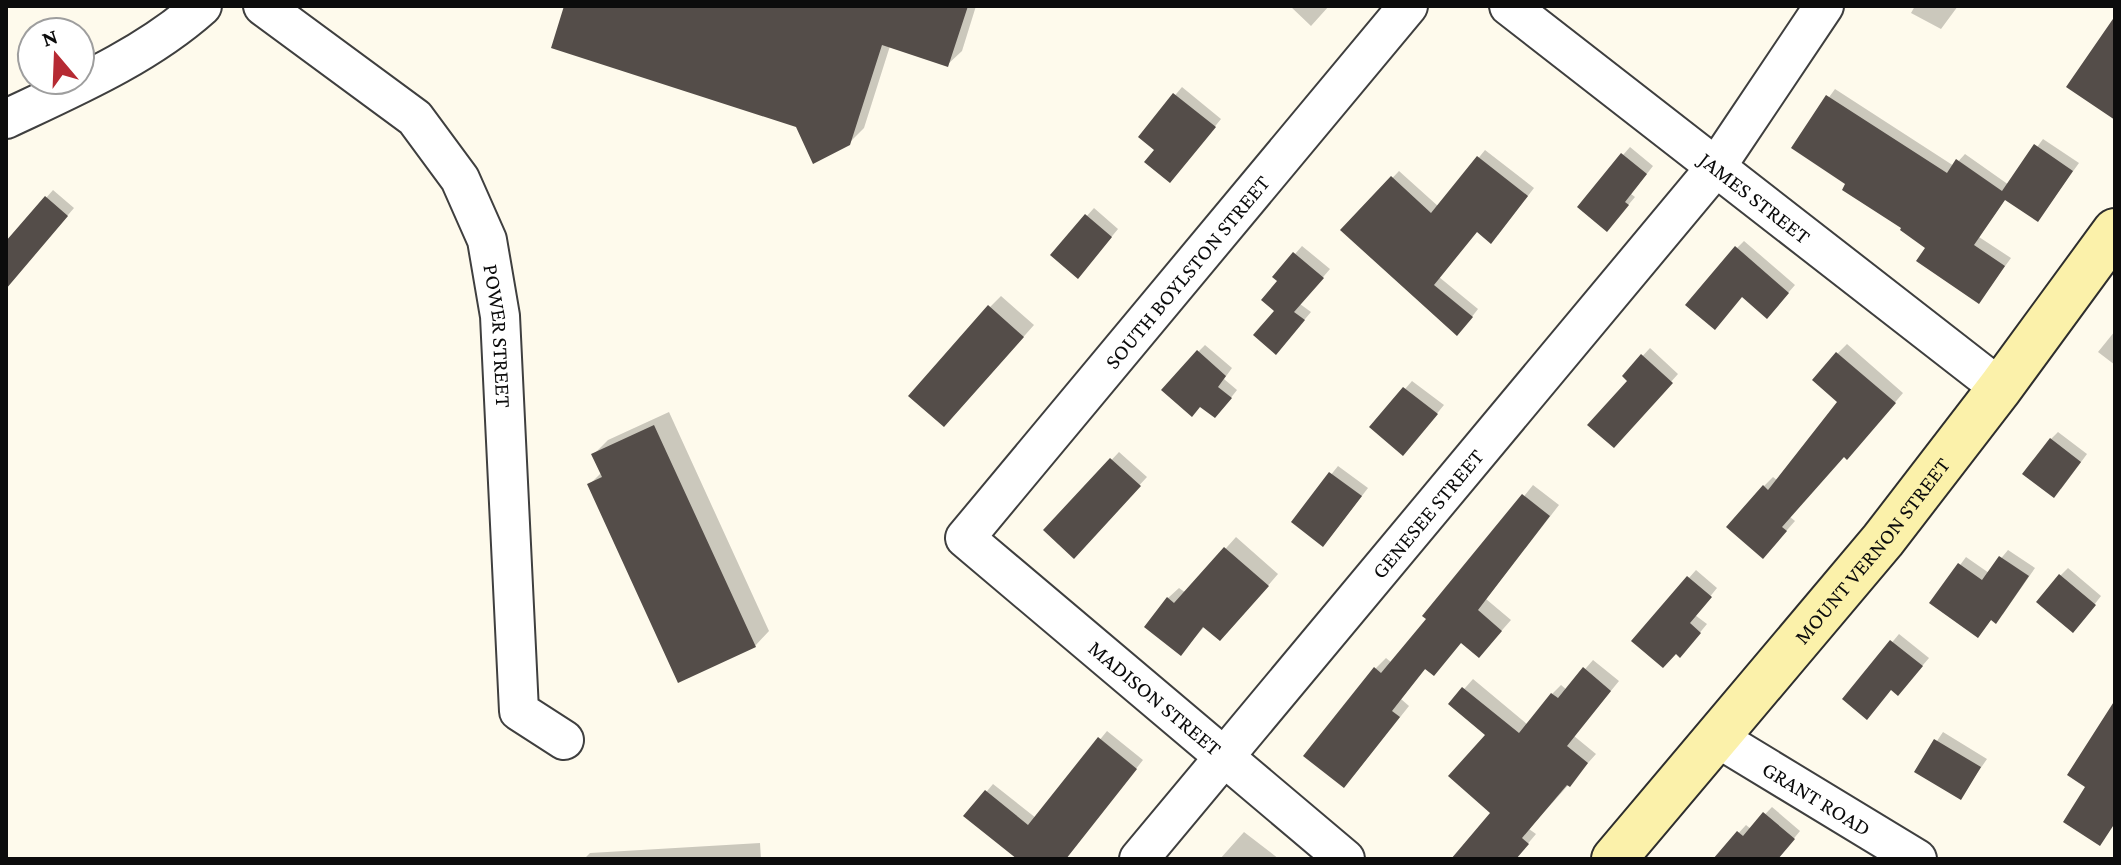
<svg xmlns="http://www.w3.org/2000/svg" width="2121" height="865" viewBox="0 0 2121 865" font-family="'Crimson Pro',serif">
  <style>
    .shadow { fill: #0003 }
    .building { fill: #544d49 }
    .lines { fill: none; stroke-linecap: round; stroke-linejoin: round }
    .street-casing { stroke: #3f3f3f; stroke-width: 42 }
    .secondary-casing { stroke: #2e2e2e; stroke-width: 48 }
    .street { stroke: #fff; stroke-width: 38 }
    .secondary { stroke: #fbf1aa; stroke-width: 44 }
    .labels { text-anchor: middle; dominant-baseline: central; stroke-width: 8; stroke-linejoin: round; paint-order: stroke }
    .street-label { font-size: 22px; fill: #0c0c0c; stroke: #fff }
  </style>
  <rect width="100%" height="100%" fill="#fefaec"/>
  <path class="shadow" d="M566 6H976L962 51 947 65 890 46 864 128 849 143 798 125Z
    M1290 6H1329L1311 26Z
    M1915 6H1958L1941 29 1911 13Z
    M1182 87 1221 119 1177 173 1157 149 1141 136Z
    M1835 89 1954 166 1965 154 2009 185 2043 139 2079 163 2038 220 2006 198 1979 237 2011 258 1979 302 1928 247 1904 227 1848 184 1793 147Z
    M1630 147 1653 166 1631 194 1635 197 1614 222 1623 155Z
    M1485 150 1534 188 1498 235 1477 230 1439 277 1478 309 1464 327 1343 230 1399 171 1439 207Z
    M53 190 74 208 15 277 6 282V244Z
    M1094 208 1118 229 1085 269 1053 254Z
    M1744 241 1795 285 1774 309 1737 248Z
    M1302 246 1330 269 1300 304 1311 312 1283 345 1277 311 1280 280 1275 277Z
    M1001 296 1034 325 955 414 990 307Z
    M2115 331V365L2098 352Z
    M1847 344 1903 393 1856 448 1844 455 1790 517 1795 521 1772 547 1764 486 1773 477 1778 481 1840 402 1837 354Z
    M1205 345 1232 368 1224 379 1237 390 1222 409 1201 405 1198 352Z
    M1650 348 1678 374 1621 438 1630 380 1624 376Z
    M1412 381 1444 405 1410 446 1372 427Z
    M669 412 769 631 755 646 590 484 602 472 594 454 608 440Z
    M2058 432 2087 454 2061 489 2051 439Z
    M1119 452 1147 477 1074 556 1046 530Z
    M1338 466 1368 488 1330 537 1294 521Z
    M1533 485 1559 505 1486 599 1511 620 1489 645 1462 641 1426 668 1401 699 1409 706 1354 775 1376 668 1386 658 1392 663Z
    M1236 537 1278 574 1231 628 1205 626 1181 653 1168 598 1179 588 1186 593Z
    M2008 550 2035 568 2003 614 1992 619 1978 635 1932 603 1966 557 1989 573Z
    M2068 568 2101 596 2080 623 2060 576Z
    M1696 570 1717 588 1695 615 1707 624 1687 648 1634 640Z
    M1899 634 1929 658 1905 686 1845 699Z
    M1593 660 1619 681 1574 736 1596 754 1529 829 1536 834 1515 859H1459L1493 812 1488 735 1451 704 1473 679 1528 725 1552 694 1561 685 1567 690Z
    M1107 731 1143 760 1093 823 1047 859H1020L966 816 993 784 1036 818Z
    M1943 732 1987 759 1960 798 1917 771Z
    M1772 807 1800 831 1777 859H1730L1721 852 1746 825 1751 829Z
    M1244 832 1279 859H1220Z
    M760 843 761 859H584L590 853Z"/>
  <path class="building" d="M564 6H968L948 67 882 45 850 145 813 164 796 127 551 48Z
    M2115 16V120L2066 87Z
    M1173 93 1216 127 1170 183 1144 162 1154 150 1138 137Z
    M1826 95 1947 173 1956 159 2002 191 2034 144 2073 171 2038 222 2005 200 1974 245 2005 266 1979 304 1916 261 1925 248 1900 230 1901 228 1842 190 1845 184 1791 148Z
    M1621 153 1647 174 1625 202 1629 205 1607 232 1577 207Z
    M1477 156 1528 196 1491 244 1477 232 1434 285 1473 317 1457 336 1340 230 1391 176 1431 213Z
    M45 196 68 216 6 289V241Z
    M1085 214 1112 237 1078 279 1050 255Z
    M1735 246 1789 293 1767 319 1742 297 1715 330 1685 305Z
    M1293 252 1324 278 1294 312 1305 320 1276 355 1253 335 1274 311 1261 300 1277 281 1272 277Z
    M988 305 1024 337 944 427 908 396Z
    M1197 350 1226 376 1218 387 1232 398 1215 418 1200 407 1192 417 1161 390Z
    M1836 352 1896 403 1847 460 1844 457 1782 527 1787 531 1763 559 1726 527 1763 485 1768 490 1837 402 1812 380Z
    M1641 354 1673 383 1614 448 1587 425 1627 381 1622 376Z
    M1403 387 1438 414 1403 456 1369 427Z
    M654 425 756 647 678 683 587 484 602 477 591 454Z
    M2050 438 2081 462 2054 498 2022 474Z
    M1110 458 1141 486 1074 559 1043 530Z
    M1329 472 1362 496 1323 547 1291 522Z
    M1522 494 1550 516 1478 610 1502 631 1479 658 1461 643 1434 676 1425 669 1392 711 1400 717 1344 788 1303 756 1374 667 1381 673 1426 619 1422 616Z
    M1224 547 1269 586 1220 641 1203 627 1181 656 1144 627 1167 597 1174 603Z
    M1999 556 2029 576 1996 624 1991 620 1978 638 1929 603 1958 563 1982 580Z
    M2059 574 2096 605 2073 633 2036 602Z
    M1687 576 1712 597 1690 623 1701 633 1680 658 1676 654 1663 668 1631 641Z
    M1890 640 1923 666 1898 696 1891 690 1867 720 1842 699Z
    M1583 667 1611 691 1567 746 1588 763 1570 787 1567 785 1522 838 1529 844 1516 859H1451L1490 813 1448 776 1485 735 1448 704 1462 687 1519 733 1551 693 1558 698Z
    M2115 700V823L2100 846 2063 822 2085 787 2067 775Z
    M1098 737 1137 769 1066 859H1017L963 816 985 790 1028 825Z
    M1934 739 1981 767 1961 800 1914 772Z
    M1763 812 1795 839 1778 859H1713L1737 831 1743 836Z"/>
  <g class="lines">
    <g class="street-casing">
      <g id="street">
        <path id="s1" d="M263 6 415 118 460 179 487 240 500 316 519 711 564 740"/>
        <path id="s2" d="M1509 6 2000 388"/>
        <path d="M6 119C74 87 146 56 202 6"/>
        <path id="s3" d="M1716 737 1917 859"/>
        <path id="s4" d="M1139 859 1716 167 1824 6"/>
        <path id="s5" d="M1345 859 965 538 1408 6"/>
      </g>
    </g>
    <g class="secondary-casing">
      <g id="secondary">
        <path id="s6" d="M1614 859 1883 540 2000 388 2115 231"/>
      </g>
    </g>
    <use href="#street" class="street"/>
    <use href="#secondary" class="secondary"/>
  </g>
  <g class="labels">
    <g class="street-label">
      <text stroke="none"><textPath href="#s2" startOffset="312">JAMES STREET</textPath></text>
      <text stroke="none"><textPath href="#s5" startOffset="844">SOUTH BOYLSTON STREET</textPath></text>
      <text stroke="none"><textPath href="#s1" startOffset="428">POWER STREET</textPath></text>
      <text stroke="none"><textPath href="#s4" startOffset="450">GENESEE STREET</textPath></text>
      <text stroke="none"><textPath href="#s6" startOffset="402">MOUNT VERNON STREET</textPath></text>
      <text transform="translate(1155 698) rotate(40)">MADISON STREET</text>
      <text stroke="none"><textPath href="#s3" startOffset="118">GRANT ROAD</textPath></text>
    </g>
  </g>
  <rect width="2121" height="865" fill="none" stroke="#0c0c0c" stroke-width="16"/>
  <g transform="translate(56 56) rotate(341)"><circle r="38" fill="#ffffff" stroke="#9e9e9e" stroke-width="2"/>
  <path d="M0-6L14 30L0 20L-14 30Z" fill="#b62a33"/>
  <text y="-12" font-size="22" font-weight="bold" text-anchor="middle" fill="#0c0c0c">N</text>
  </g>
</svg>
